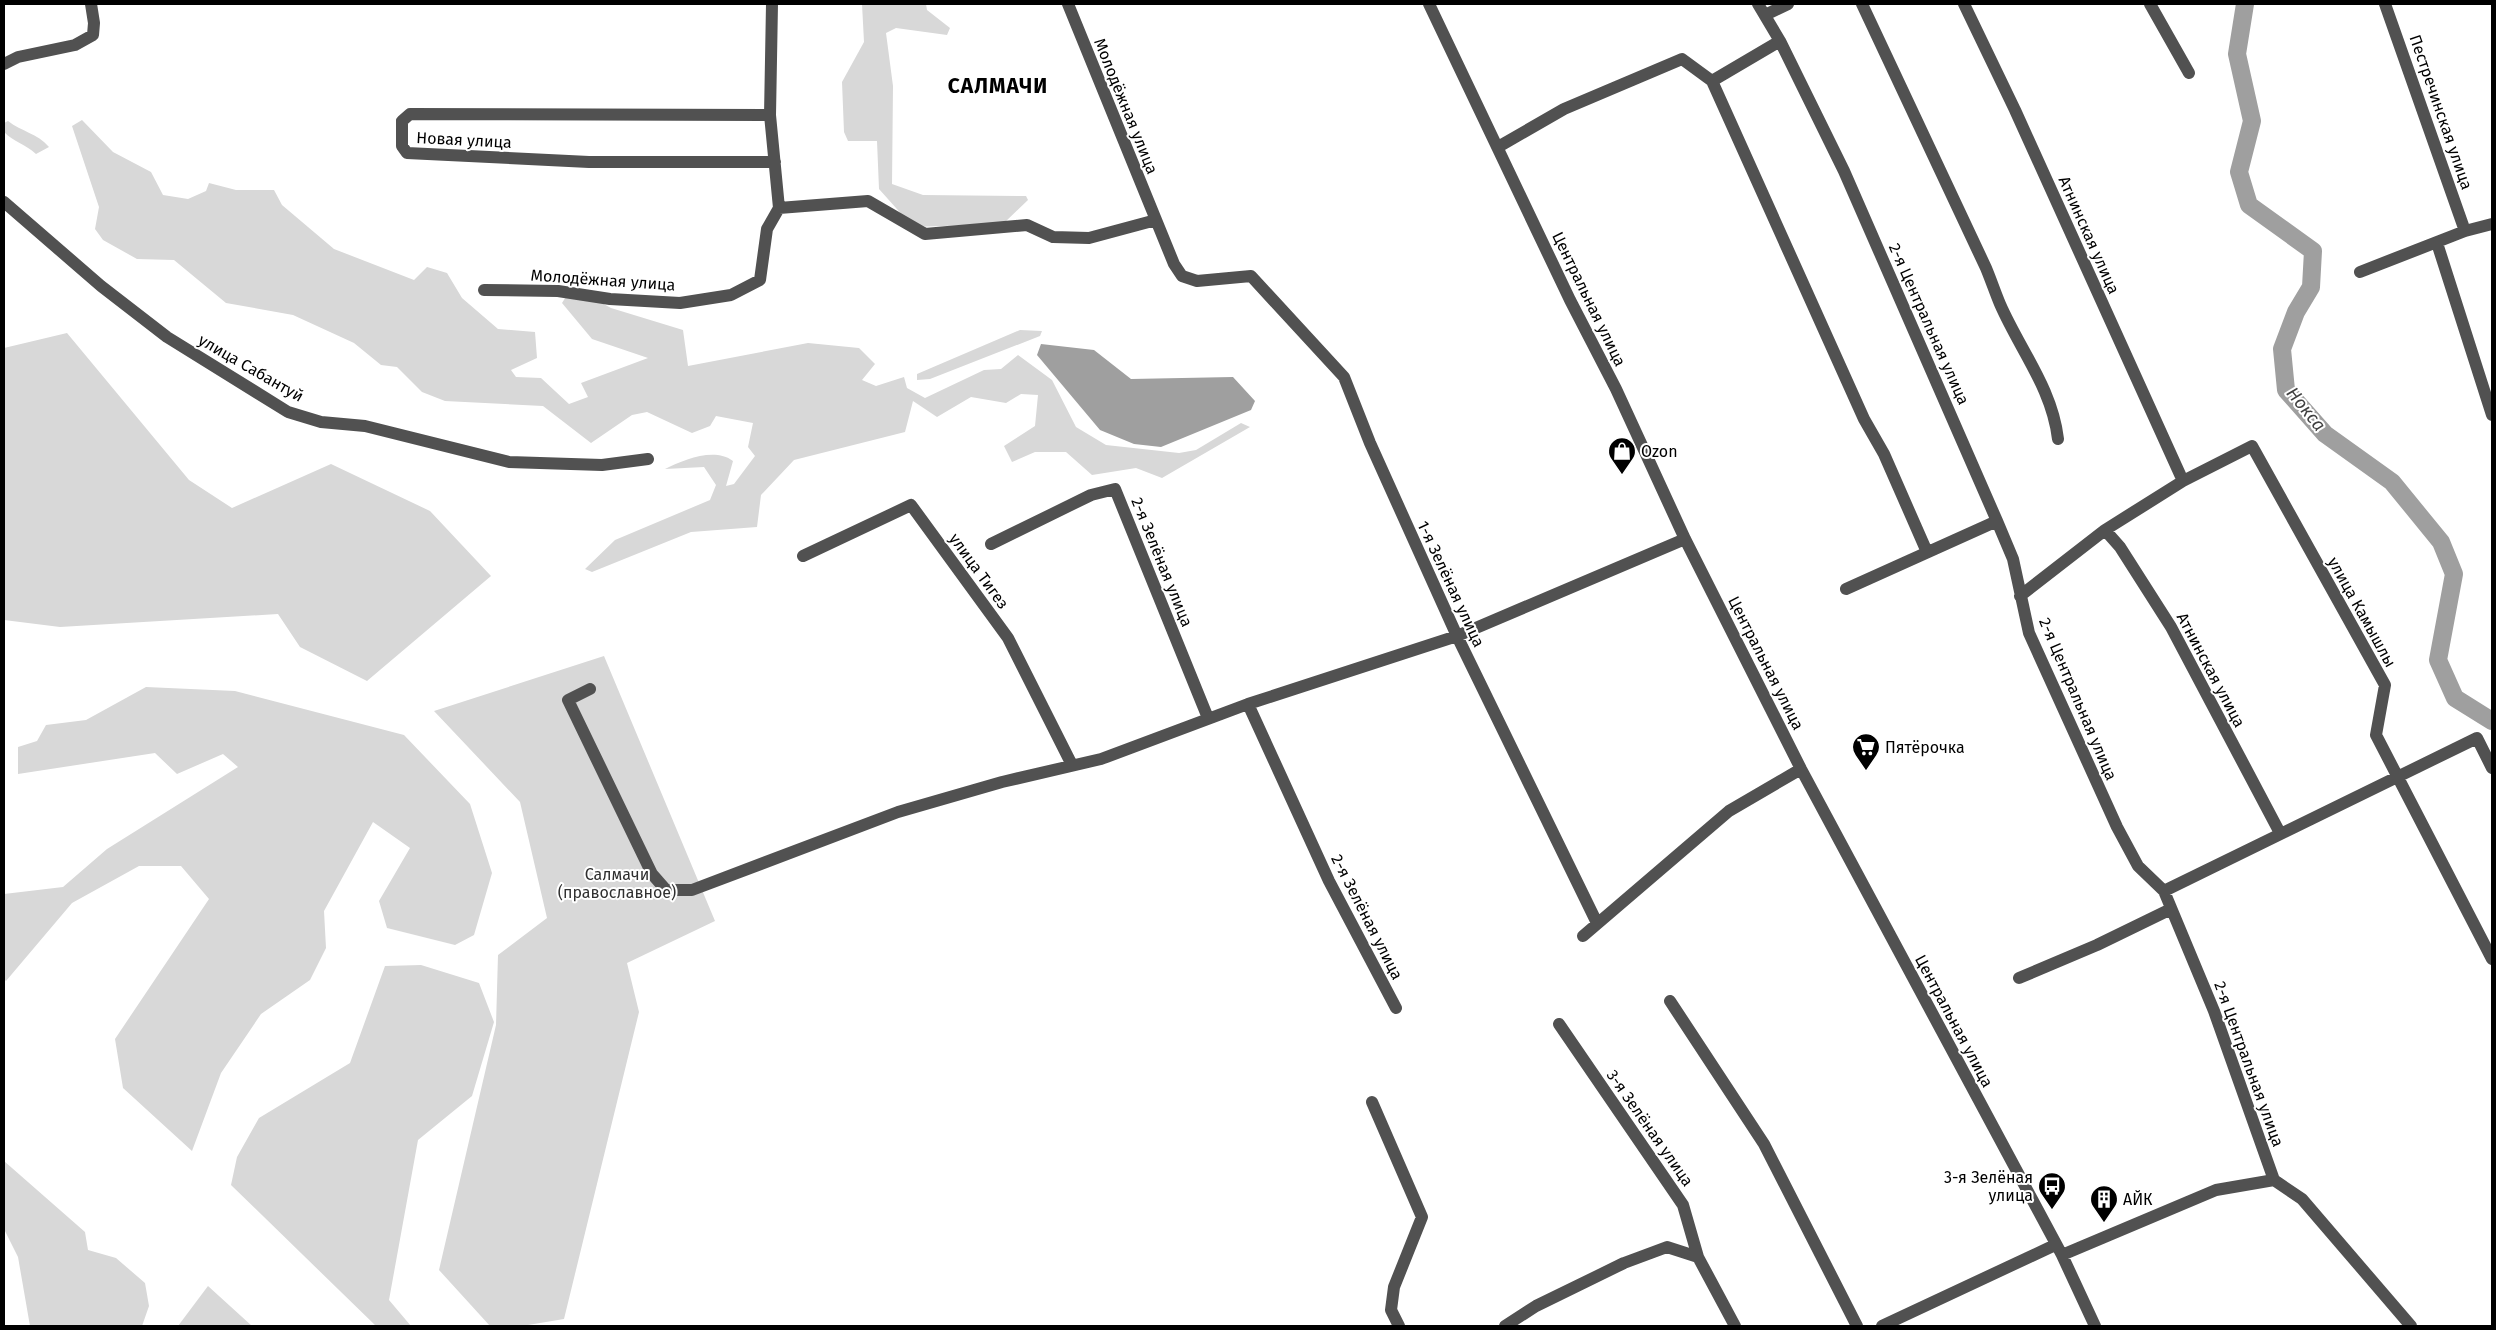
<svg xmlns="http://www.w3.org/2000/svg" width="2496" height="1330" viewBox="0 0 2496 1330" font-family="'Fira Sans',sans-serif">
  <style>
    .green { fill: #d8d8d8 }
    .water { fill: #9f9f9f }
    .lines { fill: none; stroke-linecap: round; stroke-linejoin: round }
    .river { stroke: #9f9f9f; stroke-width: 18 }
    .minor { stroke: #515151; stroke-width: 12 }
    .labels { text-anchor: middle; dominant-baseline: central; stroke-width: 4; stroke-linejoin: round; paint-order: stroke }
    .street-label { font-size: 16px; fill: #000; stroke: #fff }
    .poi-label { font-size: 16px; fill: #000; stroke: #fff; text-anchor: start }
    .park-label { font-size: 16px; fill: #2f2f2f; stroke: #fff }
    .water-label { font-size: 18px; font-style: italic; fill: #404040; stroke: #fff }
    .district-label { font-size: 21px; font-weight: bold; letter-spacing: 1px; fill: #000; stroke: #fff }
  </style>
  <rect width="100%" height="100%" fill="#fff"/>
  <path class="green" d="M862 4H926L927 10 950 28 947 35 896 28 886 33 893 86 892 184 923 195 1026 196 1028 200 1003 224 913 227 879 189 877 141H848L844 132 842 82 864 42Z
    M82 120 113 152 151 172 163 195 188 199 206 191 209 183 236 190H274L282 205 334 249 414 280 427 267 447 273 462 298 498 329 535 332 537 358 511 370 516 377 541 378 569 404 588 397 581 383 648 358 592 339 562 303 569 292 580 291 611 308 683 330 688 366 808 343 859 348 875 364 862 380 876 386 904 377 907 388 925 398 984 370 1001 369 1018 355 1052 380 1076 427 1106 445 1179 453 1196 450 1241 423 1250 427 1162 478 1136 468 1092 475 1066 452H1035L1012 462 1004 446 1035 426 1038 395 1021 394 1006 403 971 397 937 417 913 401 905 432 794 460 761 495 757 527 691 532 592 572 585 569 615 540 710 500 716 485 704 467 665 469C684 460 714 447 733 461L726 486 734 484 755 456 748 447 753 423 716 416 710 426 692 433 647 412 632 415 591 443 543 406 445 401 422 392 397 367 381 365 354 343 293 315 226 303 174 260 137 259 103 240 95 229 99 207 72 126Z
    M8 121C22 132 37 133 49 147L36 154C25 144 14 142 4 132V123Z
    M1020 330 1042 331 1040 336 930 379 917 380V374Z
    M67 333 189 480 232 508 331 464 430 511 491 576 367 681 300 647 278 614 60 627 4 620V348Z
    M604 656 715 921 627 963 639 1012 564 1319 522 1326H490L439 1270 496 1025 498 955 547 918 520 802 434 711Z
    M146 687 235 691 404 735 470 804 492 873 474 935 455 945 387 928 379 901 410 848 373 822 324 911 326 948 310 980 261 1014 221 1073 192 1151 123 1088 115 1039 209 899 181 866H139L72 903 6 981 4 979V894L63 887 107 849 238 767 223 754 177 774 155 753 18 774V747L37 741 46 725 86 720Z
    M421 965 479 983 494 1022 472 1096 418 1140 389 1300 411 1326H376L231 1185 237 1157 259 1118 350 1063 385 966Z
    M4 1161 85 1232 88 1250 116 1258 145 1283 149 1306 142 1326H30L18 1257 4 1229Z
    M208 1286 252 1326H178Z"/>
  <path class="water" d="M1041 344 1094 350 1131 379 1233 377 1255 401 1251 410 1161 447 1134 444 1100 430 1037 355Z"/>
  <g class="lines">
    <path class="river" d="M2245 4 2237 54 2252 121 2239 172 2249 205 2313 251 2311 287 2296 312 2282 349 2286 390 2325 434 2392 482 2441 542 2454 574 2438 660 2455 698 2492 721"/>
    <path class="minor" d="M772 4 770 115 779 208 868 201 925 234 1027 225 1053 237 1089 238 1156 220
      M1068 4 1174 264 1182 276 1197 281 1251 276 1344 377 1370 443 1457 636 1597 923
      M1429 4 1570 300 1616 389 1685 539 1801 769 2062 1255 2095 1326
      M1758 4 1780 41 1844 171 1997 521 2013 559 2029 633 2117 827 2138 866 2164 891 2214 1011 2274 1180 2302 1199 2411 1326
      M1862 4 1986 268C1991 280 1995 292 2000 304 2020 350 2052 388 2058 439
      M1964 4 2015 110 2183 481
      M2150 4 2189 73
      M2385 4 2465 231
      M1765 15 1788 4
      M4 64 18 57 75 45 93 35 94 23 91 4
      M1712 81 1780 41
      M770 115 410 114 402 121V146L407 153 589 162H775
      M1498 147 1564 109 1682 59 1712 81 1864 419 1884 454 1927 552
      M4 202 101 286 167 337 288 412 321 422 365 426 509 462 602 465 648 459
      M2437 243 2492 415
      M2360 272 2465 231 2492 224
      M484 290 558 291 610 299 680 303 731 295 760 280 767 229 779 208
      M2105 530 2120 547 2171 627 2280 833
      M991 544 1091 495 1115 489 1208 718
      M803 556 911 505 1008 638 1072 765
      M1846 589 1997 521
      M2020 596 2105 530 2183 481 2252 446 2385 685 2376 735 2492 959
      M590 689 568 700 652 874 666 890H692L898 812 1002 782 1101 759 1248 704 1457 636 1685 539
      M1248 704 1329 881 1396 1008
      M2164 891 2477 738 2492 768
      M1583 936 1729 811 1801 769
      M2019 978 2097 945 2171 909
      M1670 1001 1764 1144 1857 1326
      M1559 1024 1683 1205 1698 1257 1735 1326
      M1372 1102 1422 1217 1394 1287 1391 1310 1399 1326
      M2062 1255 2216 1190 2274 1180
      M1505 1326 1536 1306 1624 1263 1667 1247 1698 1257
      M1882 1326 2055 1245"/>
  </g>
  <defs>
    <g id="shop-pin" transform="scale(1.4375)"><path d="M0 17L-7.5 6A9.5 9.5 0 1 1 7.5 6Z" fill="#000" stroke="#fff"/><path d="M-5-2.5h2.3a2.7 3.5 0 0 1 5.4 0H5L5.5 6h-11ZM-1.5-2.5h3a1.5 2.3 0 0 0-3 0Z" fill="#fff"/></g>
    <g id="supermarket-pin" transform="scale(1.4375)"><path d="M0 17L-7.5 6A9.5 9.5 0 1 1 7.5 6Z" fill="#000" stroke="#fff"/><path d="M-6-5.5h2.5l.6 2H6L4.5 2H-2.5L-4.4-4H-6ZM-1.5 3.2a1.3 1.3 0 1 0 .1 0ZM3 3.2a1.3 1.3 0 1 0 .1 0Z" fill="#fff"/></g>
    <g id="bus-pin" transform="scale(1.4375)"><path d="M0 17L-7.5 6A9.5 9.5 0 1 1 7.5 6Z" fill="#000" stroke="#fff"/><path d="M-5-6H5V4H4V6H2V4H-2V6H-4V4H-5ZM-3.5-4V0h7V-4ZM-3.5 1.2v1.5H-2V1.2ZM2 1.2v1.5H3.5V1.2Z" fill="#fff"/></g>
    <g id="building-pin" transform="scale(1.4375)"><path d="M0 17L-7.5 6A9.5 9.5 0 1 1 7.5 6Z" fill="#000" stroke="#fff"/><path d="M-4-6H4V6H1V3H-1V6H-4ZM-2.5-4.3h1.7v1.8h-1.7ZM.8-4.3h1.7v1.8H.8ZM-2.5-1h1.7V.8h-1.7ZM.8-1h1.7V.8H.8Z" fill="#fff"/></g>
  </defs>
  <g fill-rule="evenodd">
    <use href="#shop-pin" x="1622" y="451"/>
    <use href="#supermarket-pin" x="1866" y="747"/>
    <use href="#bus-pin" x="2052" y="1186"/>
    <use href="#building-pin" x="2104" y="1199"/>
  </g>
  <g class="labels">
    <g class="street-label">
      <text transform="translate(1126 106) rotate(68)">Молодёжная улица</text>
      <text transform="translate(2441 112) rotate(71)">Пестречинская улица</text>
      <text transform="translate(464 140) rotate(3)">Новая улица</text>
      <text transform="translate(2089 235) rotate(66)">Атнинская улица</text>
      <text transform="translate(603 280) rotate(4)">Молодёжная улица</text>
      <text transform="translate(1589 299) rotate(64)">Центральная улица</text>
      <text transform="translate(1929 324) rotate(66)">2-я Центральная улица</text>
      <text transform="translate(251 368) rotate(30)">улица Сабантуй</text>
      <text transform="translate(1162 562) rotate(68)">2-я Зелёная улица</text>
      <text transform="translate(979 571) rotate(54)">улица Тигез</text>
      <text transform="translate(1451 584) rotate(65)">1-я Зелёная улица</text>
      <text transform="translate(2362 612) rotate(61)">улица Камышлы</text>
      <text transform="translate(1766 663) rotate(63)">Центральная улица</text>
      <text transform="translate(2211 670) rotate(62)">Атнинская улица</text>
      <text transform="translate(2078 699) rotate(67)">2-я Центральная улица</text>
      <text transform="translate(1367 917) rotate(63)">2-я Зелёная улица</text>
      <text transform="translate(1954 1021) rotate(62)">Центральная улица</text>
      <text transform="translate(2249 1064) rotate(70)">2-я Центральная улица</text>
      <text transform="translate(1650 1128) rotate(55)">3-я Зелёная улица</text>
    </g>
    <g class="poi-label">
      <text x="1641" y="451">Ozon</text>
      <text x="1885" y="747">Пятёрочка</text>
      <text x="2033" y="1177" text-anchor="end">3-я Зелёная<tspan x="2033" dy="18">улица</tspan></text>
      <text x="2123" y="1199">АЙК</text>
    </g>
    <g class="park-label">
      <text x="617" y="874">Салмачи<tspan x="617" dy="18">(православное)</tspan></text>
    </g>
    <g class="water-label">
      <text transform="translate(2306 409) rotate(51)">Нокса</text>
    </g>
    <g class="district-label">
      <text x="998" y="86">САЛМАЧИ</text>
    </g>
  </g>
  <rect width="2496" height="1330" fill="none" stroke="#000000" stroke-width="10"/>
</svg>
